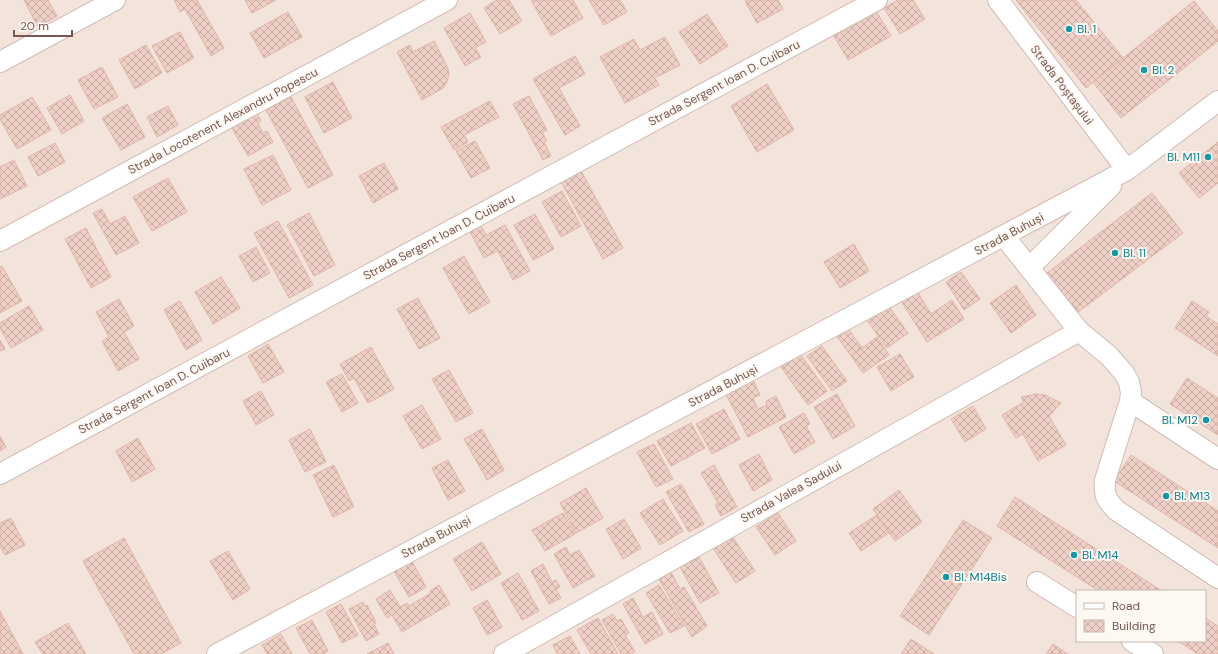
<svg xmlns="http://www.w3.org/2000/svg" width="1218" height="654" viewBox="0 0 1218 654" font-family="'DM Sans',sans-serif">
  <style>
    .residential { fill: #f3e4db; fill-rule: evenodd }
    .building { fill: url(#building-cross-hatch); stroke: #e1b4a7 }
    .lines { fill: none; stroke-linecap: round; stroke-linejoin: round }
    .minor-casing { stroke: #d0bcb4; stroke-width: 22 }
    .minor { stroke: #fff; stroke-width: 20 }
    .culture-dot { fill: #0f9aa8; stroke: #fef8f3; stroke-width: 1.5 }
    .labels { text-anchor: middle; dominant-baseline: central; stroke-width: 4; stroke-linejoin: round; paint-order: stroke }
    .culture-label { font-size: 12px; fill: #0d838f; stroke: #fef8f3; text-anchor: start }
    .street-label { font-size: 12px; fill: #765750; stroke: #fef8f3 }
  </style>
  <defs>
    <pattern id="building-cross-hatch" width="8" height="8" patternUnits="userSpaceOnUse"><rect width="8" height="8" fill="#efd0c6"/><path d="M0 0l8 8M0 8l8-8" fill="none" stroke="#c6aca3"/></pattern>
  </defs>
  <rect width="100%" height="100%" fill="#fcf3ed"/>
  <path class="residential" d="M0 0H1218V654H0ZM1077 591H1205V641H1077Z"/>
  <path class="building" d="M24 0H48L57 16 38 27Z
    M174 0H197L224 48 211 56 185 9 180 12Z
    M245 0H276L252 13Z
    M497 0H509L522 21 500 34 484 8Z
    M531 0H573L583 18 551 36Z
    M589 0H620L627 12 604 25Z
    M746 0H778L783 9 757 23 745 1Z
    M898 0H913L925 19 900 34 884 8Z
    M1016 0H1076L1123 58 1086 88Z
    M1194 1 1218 31V41L1121 118 1093 82Z
    M876 11 891 36 848 60 834 36Z
    M288 12 302 37 264 58 250 33Z
    M470 13 486 42 475 48 481 57 465 66 444 28Z
    M707 14 728 46 700 64 679 32Z
    M180 32 194 58 167 73 152 46Z
    M665 37 680 65 655 78 659 85 625 103 600 57 634 39 640 50Z
    M434 41 447 66 449 73 447 82 443 88 422 100 397 52 410 45 413 52Z
    M146 45 162 73 135 89 119 60Z
    M575 56 585 74 559 88 580 126 565 135 533 79Z
    M102 67 118 97 94 109 78 80Z
    M333 82 352 118 324 133 305 97Z
    M767 84 794 130 757 152 731 106Z
    M70 95 84 121 62 134 47 108Z
    M529 96 547 130 542 132 547 141 544 142 551 156 543 160 513 104Z
    M32 97 51 130 17 149 0 119V115Z
    M291 97 333 175 308 188 266 110Z
    M490 101 499 117 464 135 468 142 454 150 441 127Z
    M127 104 145 137 121 150 102 118Z
    M168 106 178 125 157 137 147 117Z
    M256 111 261 121 258 123 263 133 267 131 273 142 248 156 230 125Z
    M475 141 490 168 471 178 456 151Z
    M1218 142V183L1199 198 1179 173Z
    M55 143 65 162 38 176 28 157Z
    M273 155 291 190 262 205 244 169Z
    M14 160 27 186 0 199V167Z
    M384 163 398 189 373 203 359 176Z
    M580 169 623 248 603 259 560 180Z
    M168 178 187 212 152 231 133 197Z
    M562 191 581 226 561 237 542 202Z
    M1152 193 1183 233 1077 313 1047 273Z
    M102 209 110 224 125 216 139 243 116 255 93 213Z
    M309 213 335 265 314 276 287 225Z
    M535 214 554 249 533 260 514 225Z
    M278 221 313 285 289 298 254 233Z
    M480 224 486 235 505 225 530 271 513 280 498 251 484 258 469 230Z
    M86 228 111 277 91 288 65 239Z
    M854 244 869 271 840 288 824 262Z
    M256 247 270 273 253 282 239 256Z
    M464 256 490 302 469 314 443 268Z
    M2 266 22 301 0 313V267Z
    M961 272 980 299 964 310 946 282Z
    M221 277 240 308 213 324 195 292Z
    M1016 285 1036 315 1011 333 990 303Z
    M917 291 931 314 952 300 964 319 927 342 901 301Z
    M418 298 440 338 419 349 397 309Z
    M119 299 134 326 124 332 139 359 118 371 102 341 109 337 96 312Z
    M180 301 202 340 186 350 164 310Z
    M885 301 908 333 887 348 864 316Z
    M1192 301 1209 312 1206 316 1218 324V356L1175 328Z
    M29 306 43 330 11 348 0 328V323Z
    M846 326 862 348 851 356 835 334Z
    M877 337 889 355 863 373 851 356Z
    M0 340 5 349 0 351Z
    M268 344 284 372 263 383 248 356Z
    M822 346 847 381 832 391 807 356Z
    M371 347 394 389 368 403 354 378 349 381 340 364Z
    M800 354 827 391 808 405 781 367Z
    M900 354 914 377 891 391 877 367Z
    M449 370 473 413 456 422 432 379Z
    M342 374 358 403 342 412 326 382Z
    M1187 378 1218 398V435L1170 404Z
    M753 380 760 395 753 398 758 409 767 405 766 401 776 396 786 417 748 437 726 394Z
    M261 391 274 415 256 425 243 401Z
    M837 394 855 426 833 439 814 407Z
    M1037 394 1045 395 1061 403 1049 416 1066 445 1038 461 1023 434 1016 438 1002 415 1024 402 1021 397Z
    M422 405 441 439 422 449 403 416Z
    M973 406 986 429 965 442 951 419Z
    M724 409 740 439 712 454 696 424Z
    M804 413 810 424 806 426 815 442 794 454 779 427Z
    M691 423 705 448 671 466 657 441Z
    M310 429 326 462 305 472 289 440Z
    M482 429 504 470 487 480 464 439Z
    M0 436 6 447 0 451Z
    M138 438 155 469 132 482 116 451Z
    M654 444 673 479 656 487 637 452Z
    M759 454 772 480 753 491 739 465Z
    M1131 455 1218 511V548L1114 481Z
    M448 460 465 491 448 500 432 468Z
    M334 465 354 507 333 517 313 475Z
    M714 465 737 507 721 516 715 505 718 503 701 473Z
    M681 484 704 524 689 532 666 492Z
    M586 488 603 518 576 533 560 503Z
    M899 490 922 522 895 541 873 509Z
    M1015 497 1162 591H1099L997 526Z
    M663 499 683 531 660 545 640 513Z
    M563 513 575 534 545 551 532 530Z
    M778 513 796 541 775 555 756 527Z
    M877 515 889 533 861 551 849 533Z
    M11 518 25 545 5 555 0 546V523Z
    M624 519 641 548 623 559 606 529Z
    M963 520 992 538 929 635 900 616Z
    M732 536 755 571 736 583 713 548Z
    M124 538 181 643 161 654H134L83 561Z
    M482 542 501 574 472 591 453 559Z
    M566 547 570 555 579 550 595 576 573 588 554 554Z
    M228 551 250 589 233 600 210 561Z
    M699 557 719 593 700 603 680 567Z
    M410 558 426 587 409 597 392 568Z
    M543 564 552 582 556 580 560 587 556 589 561 598 549 604 531 571Z
    M671 572 680 589 684 587 707 626 692 637 659 579Z
    M518 573 539 611 522 620 501 583Z
    M439 585 450 604 402 632 392 615 387 618 376 599 390 590 400 607 407 603 409 606 431 593 430 591Z
    M659 585 684 626 670 633 646 593Z
    M633 598 643 617 652 612 663 634 645 644 623 604Z
    M487 600 502 627 487 635 473 608Z
    M363 602 364 606 367 605 376 622 374 624 379 634 366 641 349 609Z
    M341 604 358 635 342 643 326 612Z
    M0 611 23 654H0Z
    M613 614 617 621 621 619 629 633 625 635 635 652 631 654H621L602 620Z
    M598 618 618 654H591L577 630Z
    M1205 618 1218 626V654H1198L1178 641H1205Z
    M312 620 328 651 323 654H310L296 628Z
    M68 623 86 654H43L35 642Z
    M281 634 292 654H267L262 645Z
    M570 636 580 654H557L553 645Z
    M911 639 934 654H901Z
    M388 643 394 654H367Z
    M1053 644 1068 654H1046Z"/>
  <g class="lines">
    <g class="minor-casing">
      <path id="minor" d="M998 0 1127 170
        M0 62 115 0
        M1004 236 1079 331 1109 356 1124 373 1129 382 1131 393 1130 401 1105 480C1104 496 1105 498 1116 510L1218 578
        M0 241 447 0
        M1029 268 1111 186
        M1130 401 1218 459
        M0 474 877 0
        M1037 582 1077 607
        M1132 641 1153 654
        M217 654 1127 170 1218 101
        M504 654 1079 331"/>
    </g>
    <use href="#minor" class="minor"/>
  </g>
  <g class="culture-dot">
    <circle cx="1069" cy="29" r="4"/>
    <circle cx="1144" cy="70" r="4"/>
    <circle cx="1208" cy="157" r="4"/>
    <circle cx="1115" cy="253" r="4"/>
    <circle cx="1206" cy="420" r="4"/>
    <circle cx="1166" cy="496" r="4"/>
    <circle cx="1074" cy="555" r="4"/>
    <circle cx="946" cy="577" r="4"/>
  </g>
  <g class="labels">
    <g class="culture-label">
      <text x="1077" y="29">Bl. 1</text>
      <text x="1152" y="70">Bl. 2</text>
      <text x="1200" y="157" text-anchor="end">Bl. M11</text>
      <text x="1123" y="253">Bl. 11</text>
      <text x="1198" y="420" text-anchor="end">Bl. M12</text>
      <text x="1174" y="496">Bl. M13</text>
      <text x="1082" y="555">Bl. M14</text>
      <text x="954" y="577">Bl. M14Bis</text>
    </g>
    <g class="street-label">
      <text transform="translate(724 83) rotate(-28)">Strada Sergent Ioan D. Cuibaru</text>
      <text transform="translate(1062 85) rotate(53)">Strada Poștașului</text>
      <text transform="translate(223 121) rotate(-28)">Strada Locotenent Alexandru Popescu</text>
      <text transform="translate(1009 234) rotate(-28)">Strada Buhuși</text>
      <text transform="translate(439 237) rotate(-28)">Strada Sergent Ioan D. Cuibaru</text>
      <text transform="translate(723 386) rotate(-28)">Strada Buhuși</text>
      <text transform="translate(154 391) rotate(-28)">Strada Sergent Ioan D. Cuibaru</text>
      <text transform="translate(791 492) rotate(-29)">Strada Valea Sadului</text>
      <text transform="translate(436 537) rotate(-28)">Strada Buhuși</text>
    </g>
  </g>
  <rect x="1076" y="590" width="130" height="52" fill="#fef8f3" stroke="#c8b8b2"/>
  <rect x="1084" y="603" width="20" height="6" fill="#ffffff" stroke="#c8b8b2"/>
  <text x="1112" y="610" font-size="12" fill="#765750">Road</text>
  <rect x="1084" y="620" width="20" height="12" fill="url(#building-cross-hatch)" stroke="#c8b8b2"/>
  <text x="1112" y="630" font-size="12" fill="#765750">Building</text>
  <path d="M14 30v6h58v-6" fill="none" stroke="#765750" stroke-width="2"/>
  <text x="20" y="30" font-size="12" fill="#765750" stroke="#fef8f3" stroke-width="3" paint-order="stroke">20 m</text>
</svg>
